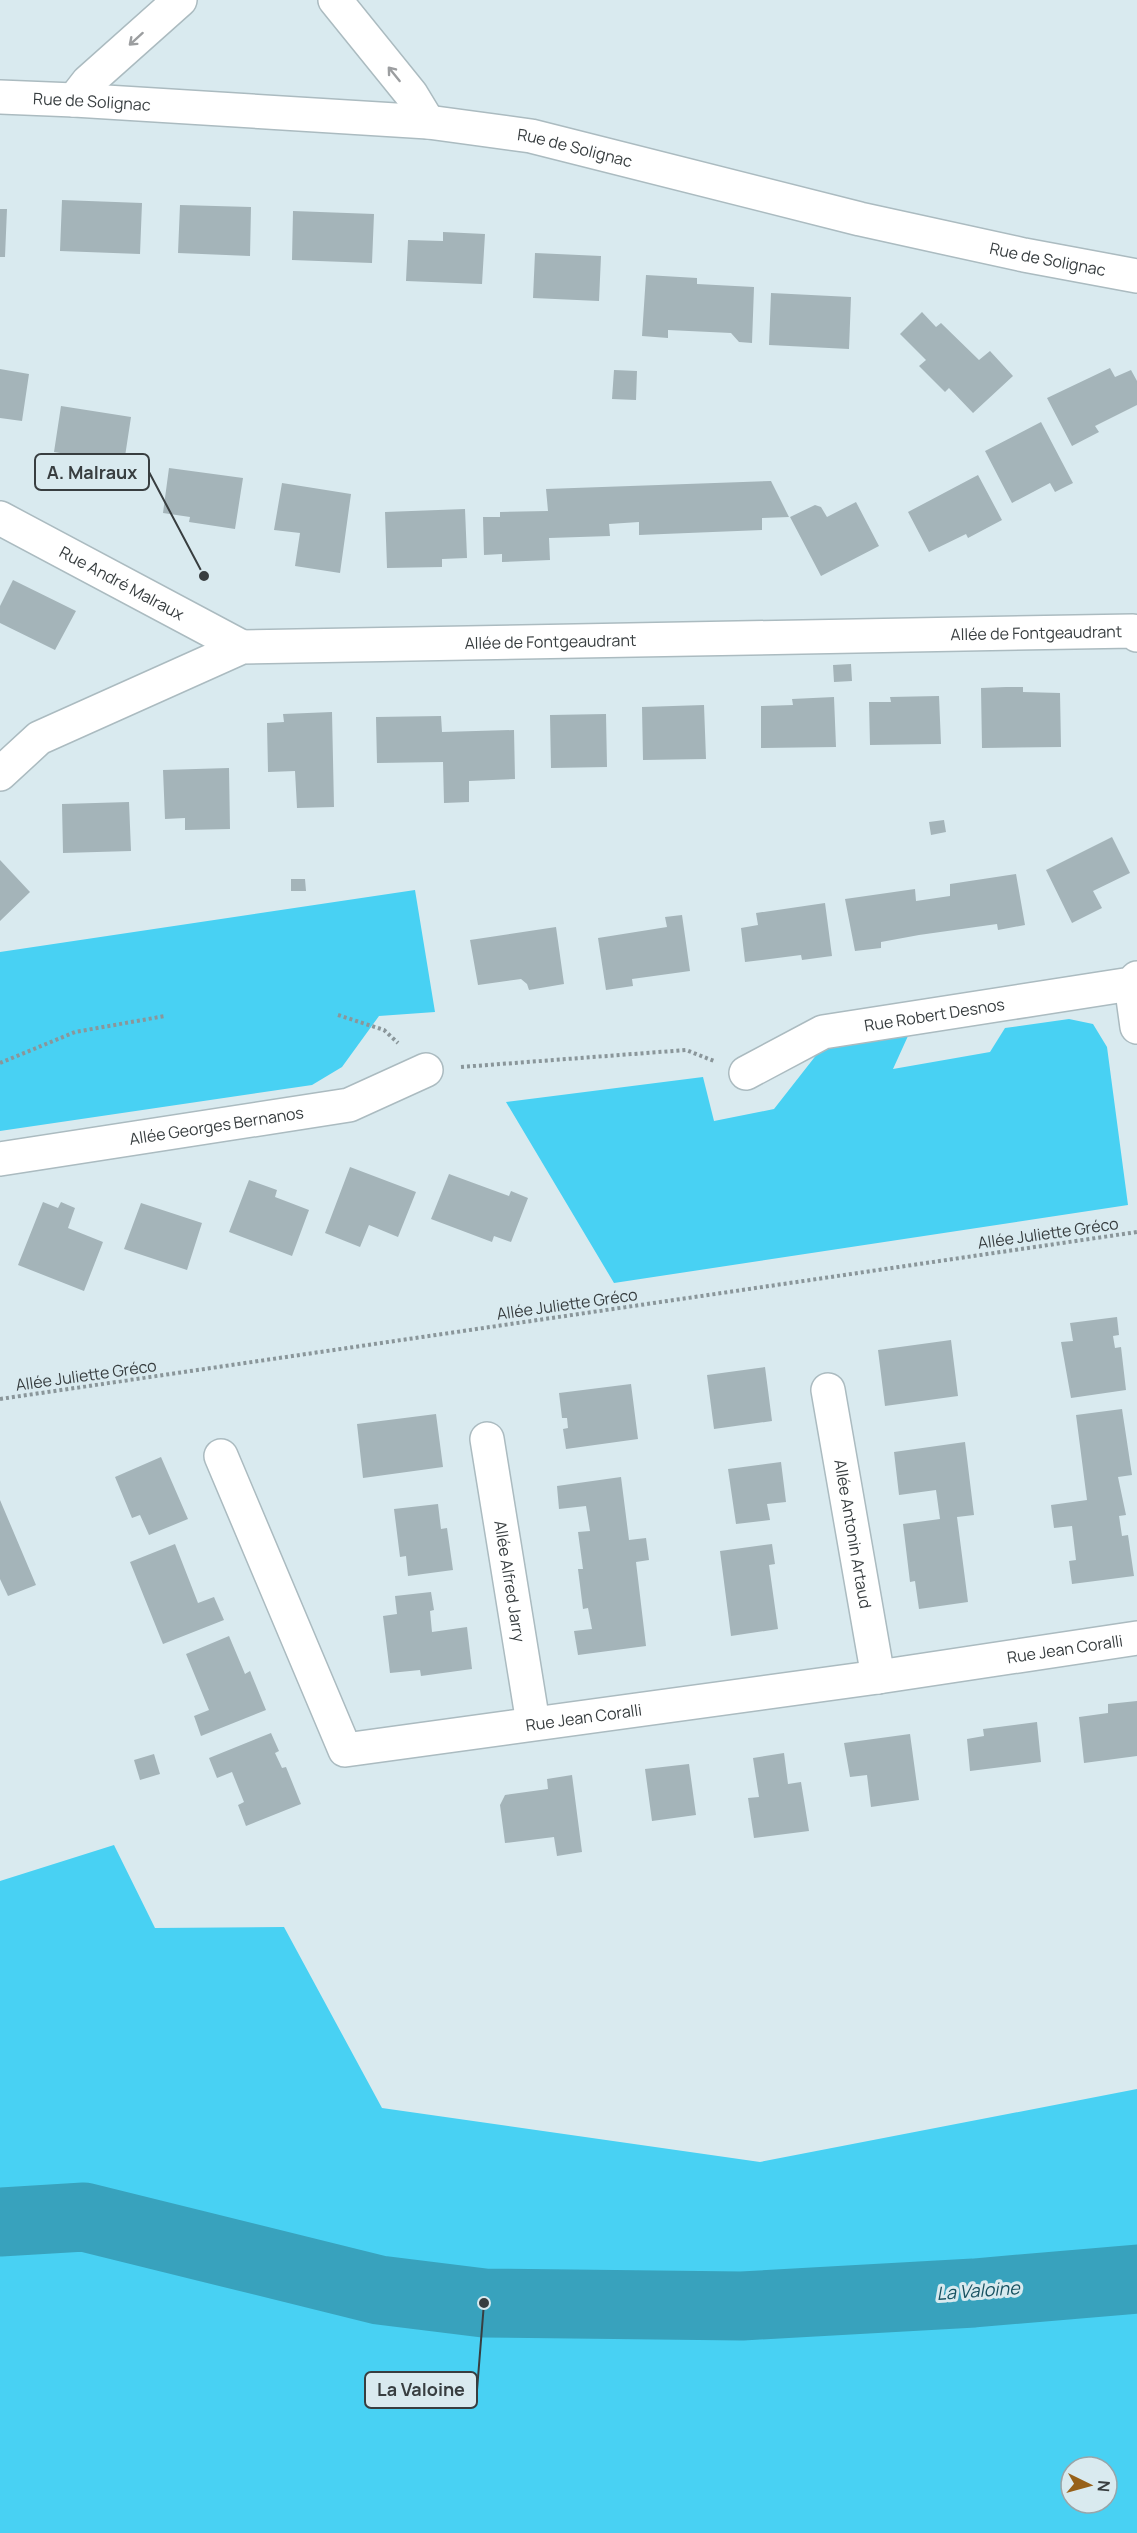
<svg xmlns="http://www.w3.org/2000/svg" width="1137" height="2533" viewBox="0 0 1137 2533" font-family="Manrope,sans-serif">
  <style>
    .green { fill: #48d1f3; fill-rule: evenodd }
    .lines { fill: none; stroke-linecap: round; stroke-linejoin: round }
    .river { stroke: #38a2bd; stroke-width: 69 }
    .building { fill: #a4b4b9 }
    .minor-casing { stroke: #abbbc0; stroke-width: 36 }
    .path { stroke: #8a969a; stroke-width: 4; stroke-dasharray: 3 3; stroke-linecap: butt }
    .minor { stroke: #fff; stroke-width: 33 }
    .oneway { stroke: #9c9ea0 }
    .labels { text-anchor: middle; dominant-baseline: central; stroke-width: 6; stroke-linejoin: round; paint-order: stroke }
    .street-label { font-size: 16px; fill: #383e40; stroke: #d9eaef }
    .water-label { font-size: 18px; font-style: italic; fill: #175160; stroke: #d9eaef }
    .leader { fill: none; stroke: #383e40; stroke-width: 2 }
    .callout-dot { fill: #383e40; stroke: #d9eaef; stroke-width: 2 }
    .callout { fill: #d9eaef; stroke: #383e40; stroke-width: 2 }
    .callout-label { font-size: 18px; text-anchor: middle; font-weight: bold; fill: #383e40 }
  </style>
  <rect width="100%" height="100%" fill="#d9eaef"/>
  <path class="green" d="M415 890 435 1012 379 1016 342 1067 312 1085 0 1131V952Z
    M1069 1019 1093 1024 1107 1047 1128 1205 614 1283 506 1102 703 1077 714 1121 774 1109 821 1049 908 1036 893 1069 990 1052 1005 1028Z
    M114 1845 155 1928 284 1927 382 2108 760 2162 1137 2089V2533H0V1881ZM1071 2467H1107V2503H1071Z"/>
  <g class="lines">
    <path class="river" d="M0 2222 84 2217 379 2290 484 2303 742 2306 974 2293 1137 2279"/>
  </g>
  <path class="building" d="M62 200 142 203 140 254 60 251Z
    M180 205 251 207 250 256 178 253Z
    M0 209H7L5 257H0Z
    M293 211 374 214 372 263 292 260Z
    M443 232 485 234 482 284 406 281 408 240 443 241Z
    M535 253 601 256 599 301 533 298Z
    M646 275 697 278V284L754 287 752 343 739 342 731 333 668 330V338L642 336Z
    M771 293 851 297 849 349 769 345Z
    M922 312 936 327 941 323 979 360 990 351 1013 376 973 413 949 388 945 392 919 366 926 360 900 334Z
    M1110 368 1115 377 1131 370 1137 381V405L1095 426 1099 432 1072 446 1047 398Z
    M0 369 29 374 22 421 0 418Z
    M614 370 637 371 636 400 612 399Z
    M61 406 131 417 124 463 54 452Z
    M1041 422 1073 483 1055 492 1050 483 1012 503 985 451Z
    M169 468 243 478 235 529 189 522 190 517 163 513Z
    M978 475 1002 520 968 538 966 534 929 552 908 512Z
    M771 481 789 517 762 518V530L639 535V522L609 524 610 536 549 538 550 560 502 562V554L484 555 483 517H500V512L548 511 546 489Z
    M282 483 351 494 340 573 295 566 300 533 274 530Z
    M856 502 879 546 821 576 790 517 815 505 821 507 827 517Z
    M465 509 467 558 442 559V567L387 568 385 512Z
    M13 580 76 611 55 650 0 623V606Z
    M851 664 852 681 834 682 833 665Z
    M1006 687H1023V692L1060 693 1061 747 982 748 981 688Z
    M939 696 941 744 870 745 869 702H891L890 697Z
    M834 697 836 747 761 748V706L793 705 792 699Z
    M704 705 706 759 643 760 642 707Z
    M332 712 334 807 297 808 295 771 268 772 267 723 284 722 283 714Z
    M606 714 607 767 551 768 550 715Z
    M441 716 442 732 514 730 515 779 469 781V802L444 803 443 762 377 763 376 717Z
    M229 768 230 829 185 830V818L165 819 163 770Z
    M129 802 131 851 63 853 62 804Z
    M944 820 946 832 931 835 929 822Z
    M1112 837 1130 873 1093 891 1102 908 1072 923 1046 870Z
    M0 860 30 892 0 921Z
    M1016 874 1025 925 998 930 997 924 919 935 881 942V948L855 951 845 899 915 889 916 901 950 896V884Z
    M291 879H305L306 891H291Z
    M825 903 832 956 802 960 801 955 745 962 741 928 758 925 756 913Z
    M682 915 690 971 632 979 633 986 606 990 598 938 667 927 665 917Z
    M556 927 564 984 529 990 527 984 521 979 478 985 470 940Z
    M350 1167 416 1192 398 1237 369 1225 360 1247 325 1233Z
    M449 1174 509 1196 511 1191 528 1198 511 1242 494 1236 492 1242 431 1219Z
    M249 1180 277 1190 275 1197 309 1210 292 1256 229 1232Z
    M43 1202 58 1208 61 1202 75 1208 68 1228 103 1242 84 1291 18 1265Z
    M141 1203 202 1223 187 1270 124 1249Z
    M1117 1317 1119 1335 1113 1336 1115 1348 1121 1347 1126 1390 1071 1398 1061 1342 1073 1341 1070 1323Z
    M951 1340 958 1396 885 1406 878 1350Z
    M765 1367 772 1421 714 1429 707 1375Z
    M631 1384 638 1439 566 1449 563 1429 568 1428 567 1418H562L559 1393Z
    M1122 1409 1132 1475 1118 1477 1126 1515 1119 1516 1122 1536 1128 1535 1134 1576 1072 1584 1069 1561 1076 1560 1072 1526 1054 1528 1051 1505 1087 1500 1076 1415Z
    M436 1414 443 1467 363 1478 357 1424Z
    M965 1442 974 1515 957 1517 968 1602 919 1609 915 1581 910 1582 903 1524 940 1519 936 1490 899 1495 894 1452Z
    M161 1457 188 1519 149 1535 140 1515 132 1518 115 1477Z
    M781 1462 786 1502 767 1504 770 1520 736 1524 728 1469Z
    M621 1477 629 1540 646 1538 649 1560 636 1562 646 1646 578 1655 574 1631 592 1629 588 1608 583 1609 578 1569H583L578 1532 590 1531 586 1506 559 1509 557 1486Z
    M0 1500 36 1585 8 1596 0 1579Z
    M438 1504 441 1529 447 1528 453 1570 408 1576 406 1556 400 1557 394 1509Z
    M175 1544 198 1603 214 1597 224 1620 163 1644 130 1562Z
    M772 1544 775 1564 769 1565 778 1629 731 1636 720 1551Z
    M431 1592 434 1610 430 1611 432 1632 467 1627 472 1669 421 1676 420 1670 390 1673 383 1616 397 1614 395 1596Z
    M229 1636 245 1674 250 1671 266 1710 201 1736 194 1716 209 1710 186 1654Z
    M1137 1701V1756L1084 1763 1079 1717 1108 1713V1704Z
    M1037 1722 1041 1762 970 1771 967 1739 984 1736 983 1729Z
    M271 1733 279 1751 275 1753 282 1768 286 1767 301 1804 246 1826 238 1805 244 1802 232 1772 217 1778 209 1758Z
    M910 1734 919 1800 871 1807 867 1775 850 1777 844 1743Z
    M784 1753 788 1784 801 1782 809 1831 754 1838 748 1798 759 1797 753 1758Z
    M154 1754 160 1774 140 1780 134 1760Z
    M689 1764 696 1815 652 1821 645 1769Z
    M572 1775 582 1852 557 1856 554 1837 505 1843 500 1805 505 1795 548 1789 547 1779Z"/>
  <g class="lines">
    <g class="minor-casing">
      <g id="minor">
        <path d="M335 0 411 94 428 122"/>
        <path id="s1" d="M0 97 74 100 428 122 531 136 860 219 1024 255 1137 276"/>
        <path d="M74 100 88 82 180 0"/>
        <path id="s2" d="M0 518 242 647"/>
        <path id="s3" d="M0 774 39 738 242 647 1133 631 1137 635"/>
        <path d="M1131 984 1137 1027"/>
        <path id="s4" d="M746 1073 823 1032 1131 984 1137 978"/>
        <path id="s5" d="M0 1159 349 1105 426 1070"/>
        <path id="s6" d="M828 1390 878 1677"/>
        <path id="s7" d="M487 1439 533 1723"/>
        <path id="s8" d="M221 1456 345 1750 878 1677 1137 1638"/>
      </g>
    </g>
    <path class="path" d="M338 1015 384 1030 398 1043
      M0 1063 75 1032 165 1016
      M461 1067 686 1050 714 1061
      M0 1399 1137 1232"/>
    <use href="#minor" class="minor"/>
  </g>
  <defs><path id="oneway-shaft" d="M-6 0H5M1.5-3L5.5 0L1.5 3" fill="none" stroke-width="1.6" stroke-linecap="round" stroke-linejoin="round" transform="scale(1.5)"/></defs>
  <g class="oneway">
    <use href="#oneway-shaft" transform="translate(136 39) rotate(138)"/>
    <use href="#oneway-shaft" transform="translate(394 74) rotate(-129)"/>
  </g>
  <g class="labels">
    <g class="street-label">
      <text stroke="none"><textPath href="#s1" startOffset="92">Rue de Solignac</textPath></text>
      <text stroke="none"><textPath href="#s1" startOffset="578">Rue de Solignac</textPath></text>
      <text stroke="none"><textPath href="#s1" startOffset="1064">Rue de Solignac</textPath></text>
      <text stroke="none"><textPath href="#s2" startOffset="138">Rue André Malraux</textPath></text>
      <text stroke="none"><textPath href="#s3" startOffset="1070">Allée de Fontgeaudrant</textPath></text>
      <text stroke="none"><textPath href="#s3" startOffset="584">Allée de Fontgeaudrant</textPath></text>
      <text stroke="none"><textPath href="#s4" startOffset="200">Rue Robert Desnos</textPath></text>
      <text stroke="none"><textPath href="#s5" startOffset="219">Allée Georges Bernanos</textPath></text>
      <text transform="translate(1048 1233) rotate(-8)">Allée Juliette Gréco</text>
      <text transform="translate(567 1304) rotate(-8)">Allée Juliette Gréco</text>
      <text transform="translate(86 1375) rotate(-8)">Allée Juliette Gréco</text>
      <text stroke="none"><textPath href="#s6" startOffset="146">Allée Antonin Artaud</textPath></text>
      <text stroke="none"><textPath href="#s7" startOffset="144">Allée Alfred Jarry</textPath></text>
      <text stroke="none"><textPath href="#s8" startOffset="1046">Rue Jean Coralli</textPath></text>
      <text stroke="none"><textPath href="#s8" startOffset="560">Rue Jean Coralli</textPath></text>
    </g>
    <g class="water-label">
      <text transform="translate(978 2290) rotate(-4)">La Valoine</text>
    </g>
  </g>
  <path class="leader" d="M204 576L149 472M484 2303L477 2390"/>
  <g class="callout-dot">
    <circle cx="204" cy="576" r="6"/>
    <circle cx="484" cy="2303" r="6"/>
  </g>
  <g class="callout">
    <rect x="35" y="454" width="114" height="36" rx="6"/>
    <rect x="365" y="2372" width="112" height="36" rx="6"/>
  </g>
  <g class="callout-label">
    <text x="92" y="479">A. Malraux</text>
    <text x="421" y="2396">La Valoine</text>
  </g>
  <g transform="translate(1089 2485) rotate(95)"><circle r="28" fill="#d9eaef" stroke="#99a5a9" stroke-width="1.5"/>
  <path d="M0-4.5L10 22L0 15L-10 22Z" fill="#976119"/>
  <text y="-9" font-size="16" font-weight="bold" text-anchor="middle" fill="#383e40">N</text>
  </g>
</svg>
